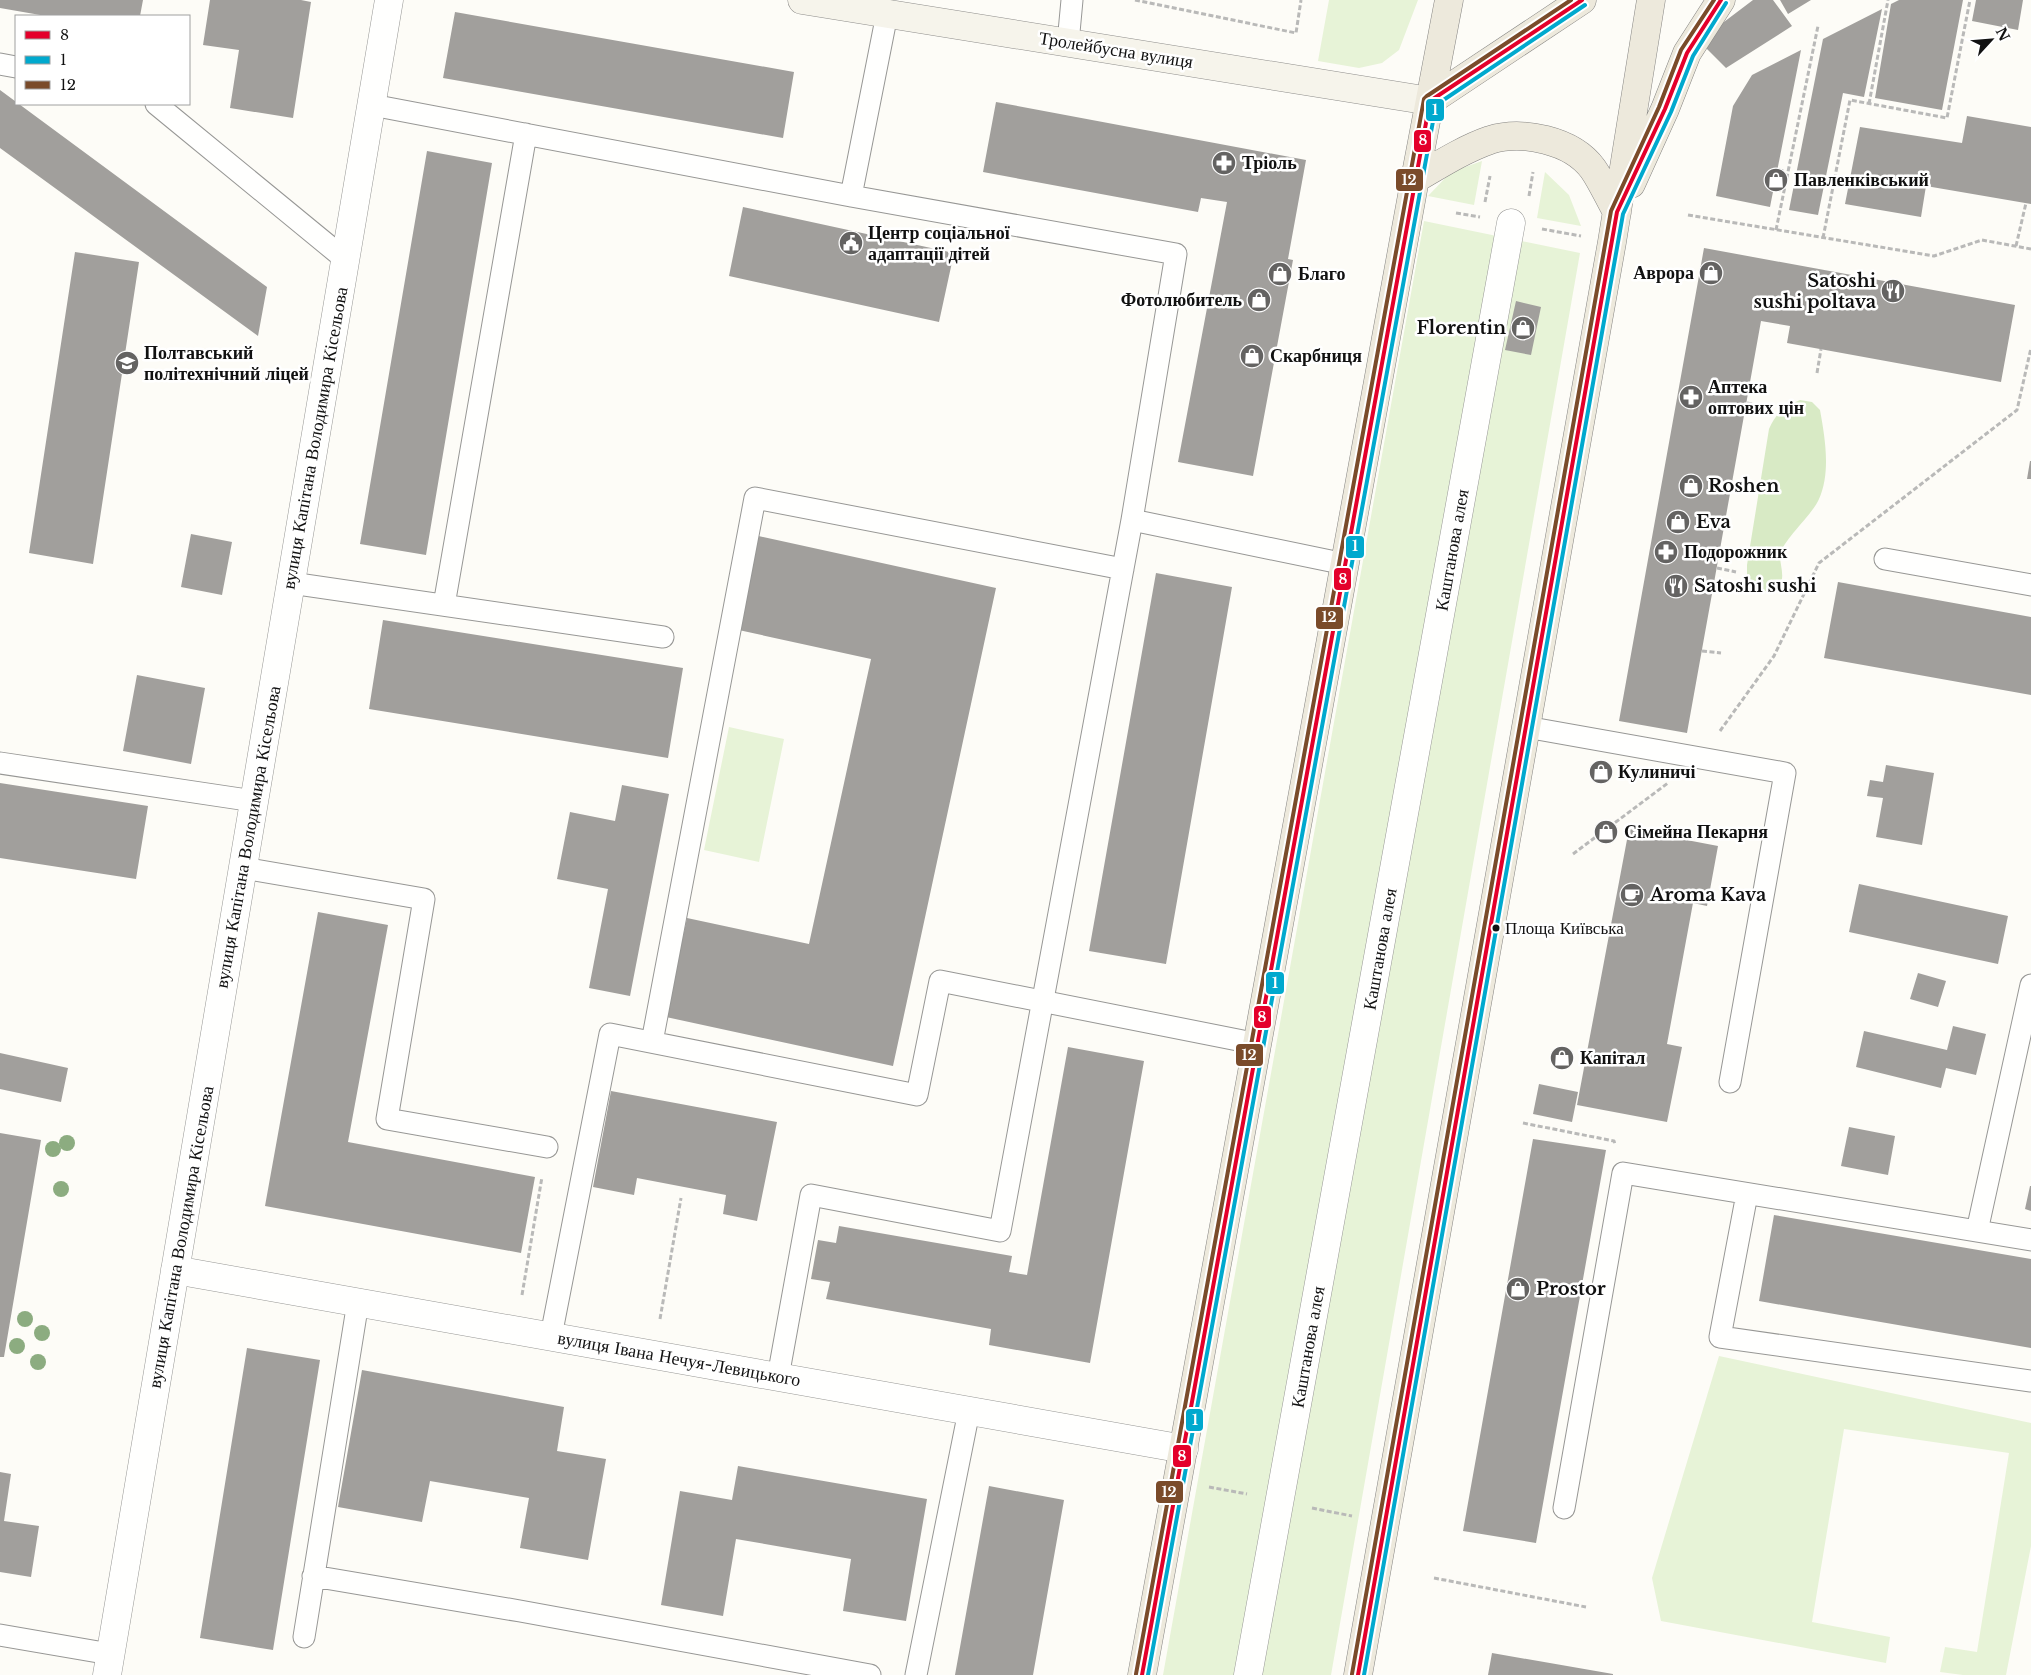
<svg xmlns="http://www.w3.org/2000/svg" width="2031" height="1675" viewBox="0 0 2031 1675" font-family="'Libre Baskerville',serif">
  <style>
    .green { fill: #e7f3d7 }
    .forest { fill: #d8eac5 }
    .building { fill: #a19f9c }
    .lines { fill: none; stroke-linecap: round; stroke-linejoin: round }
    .lane-casing { stroke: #979795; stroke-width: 23 }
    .street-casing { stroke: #979795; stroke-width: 29 }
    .secondary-casing { stroke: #8e8d8b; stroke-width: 29 }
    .primary-casing { stroke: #858482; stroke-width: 29 }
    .path { stroke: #b9b9b8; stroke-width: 3; stroke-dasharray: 5 2.5; stroke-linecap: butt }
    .lane { stroke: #fffffe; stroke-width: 21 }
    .street { stroke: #fffffe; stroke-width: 28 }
    .secondary { stroke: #f6f4eb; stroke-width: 28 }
    .primary { stroke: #ede9dc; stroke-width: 28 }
    .bus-1-casing { stroke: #fff; stroke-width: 8 }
    .bus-2-casing { stroke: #fff; stroke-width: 8 }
    .bus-3-casing { stroke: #fff; stroke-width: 8 }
    .bus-1 { stroke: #e4002b; stroke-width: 4 }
    .bus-2 { stroke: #00a9ce; stroke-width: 4 }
    .bus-3 { stroke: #7a4b2a; stroke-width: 4 }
    .tree { fill: #8cac80 }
    .bus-dot { fill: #111; stroke: #fff; stroke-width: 2 }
    .labels { text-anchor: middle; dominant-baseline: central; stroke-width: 5; stroke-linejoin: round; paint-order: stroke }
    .bus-label { font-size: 17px; fill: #111; stroke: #fff; text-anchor: start }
    .street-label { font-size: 18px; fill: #111; stroke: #fff }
    .poi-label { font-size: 18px; font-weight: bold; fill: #111; stroke: #fff; text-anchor: start }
    .line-badge { stroke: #fff; stroke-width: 2 }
    .badge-label { font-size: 14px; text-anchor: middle; font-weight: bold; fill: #fff }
  </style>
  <rect width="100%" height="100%" fill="#fdfcf7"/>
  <path class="green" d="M1329 0H1418L1399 50 1382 63 1359 68 1318 61Z
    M1482 161 1474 205 1428 196 1451 172Z
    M1545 172 1569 195 1581 226 1537 218Z
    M1424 221 1580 253 1331 1675H1163Z
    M729 727 784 739 759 862 704 850Z
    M1719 1356 2031 1423V1546L2006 1675H1963L1940 1672 1945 1647 1977 1652 2009 1453 1844 1429 1812 1622 1890 1637 1886 1663 1661 1621 1652 1578Z"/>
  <path class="forest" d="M1800 400 1812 402 1820 410C1825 438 1831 472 1819 499 1811 517 1782 540 1780 556 1780 563 1783 571 1782 579L1764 592 1747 588V565L1769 429C1775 414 1785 406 1800 400Z"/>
  <path class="building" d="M0 0H143L140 16H46L0 8Z
    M210 0H301L311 2 293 118 230 108 239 50 203 45Z
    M1753 0H1773L1792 26 1726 68 1706 48 1716 28Z
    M1780 0H1811L1788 14Z
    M1899 0H1963L1942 110 1875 98 1891 4Z
    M1976 0H2023L2018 30 1972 21Z
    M1882 9 1864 97 1843 93 1818 215 1789 210 1823 39Z
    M455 12 794 72 783 138 443 78Z
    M1801 50 1770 207 1716 196 1733 106 1752 75Z
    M0 90 267 287 258 336 0 148Z
    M996 102 1306 160 1288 259 1293 260 1253 476 1178 462 1227 202 1201 198 1198 212 983 172Z
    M1967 116 2031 127V204L1926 186 1921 217 1845 204 1860 127 1962 143Z
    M427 151 492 163 426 555 360 544Z
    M743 207 954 253 939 322 729 276Z
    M1704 248 2015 305 2001 382 1787 343 1790 326 1761 321 1687 733 1619 721Z
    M75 252 139 262 93 564 29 553Z
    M1516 301 1541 307 1531 355 1505 350Z
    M2030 461H2031V479H2027Z
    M191 534 232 542 222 595 181 587Z
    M754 535 996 588 893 1066 666 1017 687 918 809 944 871 659 734 629Z
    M1156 573 1232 587 1166 964 1089 951Z
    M1838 582 2031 617V695L1824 658Z
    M383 620 683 668 668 758 369 709Z
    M137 675 205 688 191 764 123 751Z
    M1886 765 1934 773 1922 845 1876 837 1883 798 1867 796 1870 780 1883 782Z
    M0 783 148 806 136 879 0 858Z
    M622 785 669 794 630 996 589 988 608 889 557 879 570 812 615 821Z
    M1629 829 1718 846 1707 906 1693 903 1667 1044 1682 1047 1667 1122 1577 1105Z
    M1859 884 2008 916 1998 964 1849 932Z
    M318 912 388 925 348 1142 535 1177 521 1253 265 1206Z
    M1918 973 1946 981 1938 1007 1910 999Z
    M1953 1026 1986 1034 1976 1075 1946 1068 1941 1088 1856 1067 1864 1031 1947 1050Z
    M1068 1047 1144 1061 1090 1363 989 1345 991 1329 826 1299 830 1282 811 1279 818 1240 836 1243 839 1226 1012 1256 1009 1272 1027 1275Z
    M0 1053 68 1068 61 1102 0 1089Z
    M1539 1084 1578 1092 1572 1122 1533 1114Z
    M611 1091 777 1122 757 1221 723 1214 726 1195 637 1178 634 1195 593 1187Z
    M1849 1127 1895 1136 1888 1175 1841 1166Z
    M0 1133 41 1140 4 1357H0Z
    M1533 1139 1606 1150 1536 1543 1463 1531Z
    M2030 1186H2031V1211L2025 1209Z
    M1774 1215 2031 1259V1348L1759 1301Z
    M247 1348 320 1360 273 1650 200 1638Z
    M362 1370 564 1407 557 1451 606 1459 588 1560 520 1548 529 1498 430 1481 422 1522 338 1507Z
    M738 1466 927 1499 906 1621 843 1611 851 1559 736 1539 723 1616 661 1605 680 1491 732 1500Z
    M0 1472 11 1474 4 1521 39 1526 31 1577 0 1572Z
    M989 1486 1064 1500 1033 1675H955Z
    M1492 1653 1613 1674V1675H1488Z"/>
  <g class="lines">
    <g class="lane-casing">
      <path id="lane" d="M1068 43 1072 0
        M0 64 16 67
        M156 104 346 260
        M372 105 851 196 1176 254 1132 520 1000 1231 811 1195 778 1377
        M851 196 887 14
        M1132 520 1345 564
        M1885 559 2031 585
        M291 583 663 637
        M444 605 526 134
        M1526 727 1785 773 1730 1082
        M0 763 254 801
        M243 868 424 899 387 1119 547 1147
        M652 1042 755 498 1123 569
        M1747 1194 1720 1337 2031 1381
        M1977 1231 2031 985
        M551 1336 610 1034 917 1095 940 981 1258 1044
        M1564 1508 1623 1173 2031 1240
        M313 1576 520 1611 870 1675
        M0 1635 110 1654
        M304 1637 358 1302
        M916 1675 969 1411"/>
    </g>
    <g class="street-casing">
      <path id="street" d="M175 1270 1184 1449
        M107 1675 389 0
        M1248 1675 1511 223"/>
    </g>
    <g class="secondary-casing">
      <path id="secondary" d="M802 0 1430 101"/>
    </g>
    <g class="primary-casing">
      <path id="primary" d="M1430 101 1582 0
        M1415 179C1439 165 1464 149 1490 140 1522 130 1572 140 1593 169 1602 182 1609 198 1617 212
        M1631 184 1665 109 1687 53 1721 0
        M1142 1675 1415 179 1449 0
        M1358 1675 1612 242 1651 0"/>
    </g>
    <path class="path" d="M1135 0 1296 33 1301 0
      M1869 104 1888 0
      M1529 196 1533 172
      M1485 202 1490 176
      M1456 213 1480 217
      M1688 215 1934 256 1982 240 2031 249
      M1542 229 1581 236
      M1776 230 1818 26
      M1823 238 1850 100 1947 118 1970 0
      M2016 246 2026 203
      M1817 373 1821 349
      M1747 403 1765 407
      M1732 485 1751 488
      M1717 568 1736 572
      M1702 651 1721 653
      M1720 731 1774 656 1819 563 2017 410 2031 348
      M1573 854 1668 783
      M1523 1123 1614 1141 1615 1144
      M522 1295 542 1177
      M660 1319 681 1198
      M1209 1487 1247 1494
      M1312 1508 1352 1516
      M1434 1578 1586 1607"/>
    <use href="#lane" class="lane"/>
    <use href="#street" class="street"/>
    <use href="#secondary" class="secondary"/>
    <use href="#primary" class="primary"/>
    <g class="bus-1-casing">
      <path id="bus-1" d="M1142 1675 1430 101 1582 0
        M1358 1675 1617 212 1665 109 1687 53 1721 0"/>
    </g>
    <g class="bus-2-casing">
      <path id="bus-2" d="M1148 1675 1436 105 1585 5
        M1364 1675 1623 214 1671 112 1693 56 1726 3"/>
    </g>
    <g class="bus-3-casing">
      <path id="bus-3" d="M1136 1674 1424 99 1427 96 1571 0
        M1352 1674 1611 211 1659 107 1681 50 1714 0"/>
    </g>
    <use href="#bus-1" class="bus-1"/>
    <use href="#bus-2" class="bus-2"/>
    <use href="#bus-3" class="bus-3"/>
  </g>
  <g class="tree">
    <circle cx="67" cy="1143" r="8"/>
    <circle cx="53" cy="1149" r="8"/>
    <circle cx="61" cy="1189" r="8"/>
    <circle cx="25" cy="1319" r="8"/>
    <circle cx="42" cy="1333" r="8"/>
    <circle cx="17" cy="1346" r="8"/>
    <circle cx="38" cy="1362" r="8"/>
  </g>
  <defs>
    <g id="pharmacy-disc" transform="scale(1.25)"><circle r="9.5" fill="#646362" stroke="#fff"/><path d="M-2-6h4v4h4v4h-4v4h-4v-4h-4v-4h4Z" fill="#fff"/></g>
    <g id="shop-disc" transform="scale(1.25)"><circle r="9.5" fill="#646362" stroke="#fff"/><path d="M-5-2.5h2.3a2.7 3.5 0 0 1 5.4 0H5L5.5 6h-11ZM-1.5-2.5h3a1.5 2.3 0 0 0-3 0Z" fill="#fff"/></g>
    <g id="civic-disc" transform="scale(1.25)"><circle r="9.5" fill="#646362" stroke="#fff"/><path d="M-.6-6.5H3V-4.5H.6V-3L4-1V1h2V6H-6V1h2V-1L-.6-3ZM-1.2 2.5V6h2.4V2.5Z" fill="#fff"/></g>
    <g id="restaurant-disc" transform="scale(1.25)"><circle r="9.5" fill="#646362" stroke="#fff"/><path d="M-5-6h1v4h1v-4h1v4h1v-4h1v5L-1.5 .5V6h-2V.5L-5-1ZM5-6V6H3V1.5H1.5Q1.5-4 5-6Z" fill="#fff"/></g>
    <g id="university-disc" transform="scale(1.25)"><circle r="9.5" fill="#646362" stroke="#fff"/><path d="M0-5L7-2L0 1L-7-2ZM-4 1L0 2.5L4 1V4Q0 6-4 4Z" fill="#fff"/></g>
    <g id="cafe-disc" transform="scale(1.25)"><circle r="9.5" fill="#646362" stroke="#fff"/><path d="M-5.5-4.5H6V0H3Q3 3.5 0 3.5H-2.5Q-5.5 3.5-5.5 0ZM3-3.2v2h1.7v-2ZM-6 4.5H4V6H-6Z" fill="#fff"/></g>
  </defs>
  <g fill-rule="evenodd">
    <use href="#pharmacy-disc" x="1224" y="163"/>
    <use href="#shop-disc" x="1776" y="180"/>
    <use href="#civic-disc" x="851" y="243"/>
    <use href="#shop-disc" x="1711" y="273"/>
    <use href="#shop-disc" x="1280" y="274"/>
    <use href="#restaurant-disc" x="1893" y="291"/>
    <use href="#shop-disc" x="1259" y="300"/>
    <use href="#shop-disc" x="1523" y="328"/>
    <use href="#shop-disc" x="1252" y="356"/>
    <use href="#university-disc" x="127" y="363"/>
    <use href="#pharmacy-disc" x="1691" y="397"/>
    <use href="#shop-disc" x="1691" y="486"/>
    <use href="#shop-disc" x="1678" y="522"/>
    <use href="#pharmacy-disc" x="1666" y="552"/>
    <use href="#restaurant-disc" x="1676" y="586"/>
    <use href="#shop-disc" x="1601" y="772"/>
    <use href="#shop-disc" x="1606" y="832"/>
    <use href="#cafe-disc" x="1632" y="895"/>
    <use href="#shop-disc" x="1562" y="1058"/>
    <use href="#shop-disc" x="1518" y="1289"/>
  </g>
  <circle class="bus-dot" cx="1496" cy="928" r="4.5"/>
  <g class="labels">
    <g class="bus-label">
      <text x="1505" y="928">Площа Київська</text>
    </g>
    <g class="street-label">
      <text transform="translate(1116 50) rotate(9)">Тролейбусна вулиця</text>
      <text transform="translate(315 438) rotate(-80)">вулиця Капітана Володимира Кісельова</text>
      <text transform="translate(1452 550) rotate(-80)">Каштанова алея</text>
      <text transform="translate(248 837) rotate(-80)">вулиця Капітана Володимира Кісельова</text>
      <text transform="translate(1380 949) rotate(-80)">Каштанова алея</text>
      <text transform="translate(181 1237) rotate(-80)">вулиця Капітана Володимира Кісельова</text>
      <text transform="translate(1308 1347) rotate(-80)">Каштанова алея</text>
      <text transform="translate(679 1359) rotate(10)">вулиця Івана Нечуя-Левицького</text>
    </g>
    <g class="poi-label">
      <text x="1242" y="163">Тріоль</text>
      <text x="1794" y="180">Павленківський</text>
      <text x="868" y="233">Центр соціальної<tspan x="868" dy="21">адаптації дітей</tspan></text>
      <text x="1694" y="273" text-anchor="end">Аврора</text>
      <text x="1298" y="274">Благо</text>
      <text x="1876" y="281" text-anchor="end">Satoshi<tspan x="1876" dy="21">sushi poltava</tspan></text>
      <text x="1242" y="300" text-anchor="end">Фотолюбитель</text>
      <text x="1506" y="328" text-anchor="end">Florentin</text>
      <text x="144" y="353">Полтавський<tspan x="144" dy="21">політехнічний ліцей</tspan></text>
      <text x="1270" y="356">Скарбниця</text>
      <text x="1708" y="387">Аптека<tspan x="1708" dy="21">оптових цін</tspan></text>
      <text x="1708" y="486">Roshen</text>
      <text x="1696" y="522">Eva</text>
      <text x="1684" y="552">Подорожник</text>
      <text x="1694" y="586">Satoshi sushi</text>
      <text x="1618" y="772">Кулиничі</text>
      <text x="1624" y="832">Сімейна Пекарня</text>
      <text x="1650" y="895">Aroma Kava</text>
      <text x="1580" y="1058">Капітал</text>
      <text x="1536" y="1289">Prostor</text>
    </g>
  </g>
  <g class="line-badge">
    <rect x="1425" y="98" width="20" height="24" rx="5" fill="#00a9ce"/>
    <rect x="1413" y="129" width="19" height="24" rx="5" fill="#e4002b"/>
    <rect x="1395" y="168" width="29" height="24" rx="5" fill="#7a4b2a"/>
    <rect x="1345" y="535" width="20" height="24" rx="5" fill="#00a9ce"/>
    <rect x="1333" y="567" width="19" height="24" rx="5" fill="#e4002b"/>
    <rect x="1315" y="606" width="29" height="24" rx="5" fill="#7a4b2a"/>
    <rect x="1265" y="971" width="20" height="24" rx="5" fill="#00a9ce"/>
    <rect x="1253" y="1005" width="19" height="24" rx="5" fill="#e4002b"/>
    <rect x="1235" y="1043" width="29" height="24" rx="5" fill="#7a4b2a"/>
    <rect x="1185" y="1408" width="19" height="24" rx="5" fill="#00a9ce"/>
    <rect x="1172" y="1444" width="20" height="24" rx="5" fill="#e4002b"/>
    <rect x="1155" y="1480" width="29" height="24" rx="5" fill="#7a4b2a"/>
  </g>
  <g class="badge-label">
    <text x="1435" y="115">1</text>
    <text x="1423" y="145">8</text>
    <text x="1409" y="185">12</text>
    <text x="1355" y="551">1</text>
    <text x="1343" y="584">8</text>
    <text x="1329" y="622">12</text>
    <text x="1275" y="988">1</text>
    <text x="1262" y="1022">8</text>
    <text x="1249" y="1060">12</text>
    <text x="1195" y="1425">1</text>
    <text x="1182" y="1461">8</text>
    <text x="1169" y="1497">12</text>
  </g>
  <rect x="15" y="15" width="175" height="90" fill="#ffffff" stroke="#a0a0a0"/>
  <rect x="25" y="31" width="25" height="8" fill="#e4002b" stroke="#a0a0a0"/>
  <text x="60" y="40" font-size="15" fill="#111111">8</text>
  <rect x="25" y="56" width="25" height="8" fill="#00a9ce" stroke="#a0a0a0"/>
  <text x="60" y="65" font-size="15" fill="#111111">1</text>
  <rect x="25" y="81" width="25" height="8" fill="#7a4b2a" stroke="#a0a0a0"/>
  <text x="60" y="90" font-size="15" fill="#111111">12</text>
  <g transform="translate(1991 40) rotate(64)" stroke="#ffffff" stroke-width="4" paint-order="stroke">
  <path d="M0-4L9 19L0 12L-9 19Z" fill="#111111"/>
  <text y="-8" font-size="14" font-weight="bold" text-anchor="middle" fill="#111111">N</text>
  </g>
</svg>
